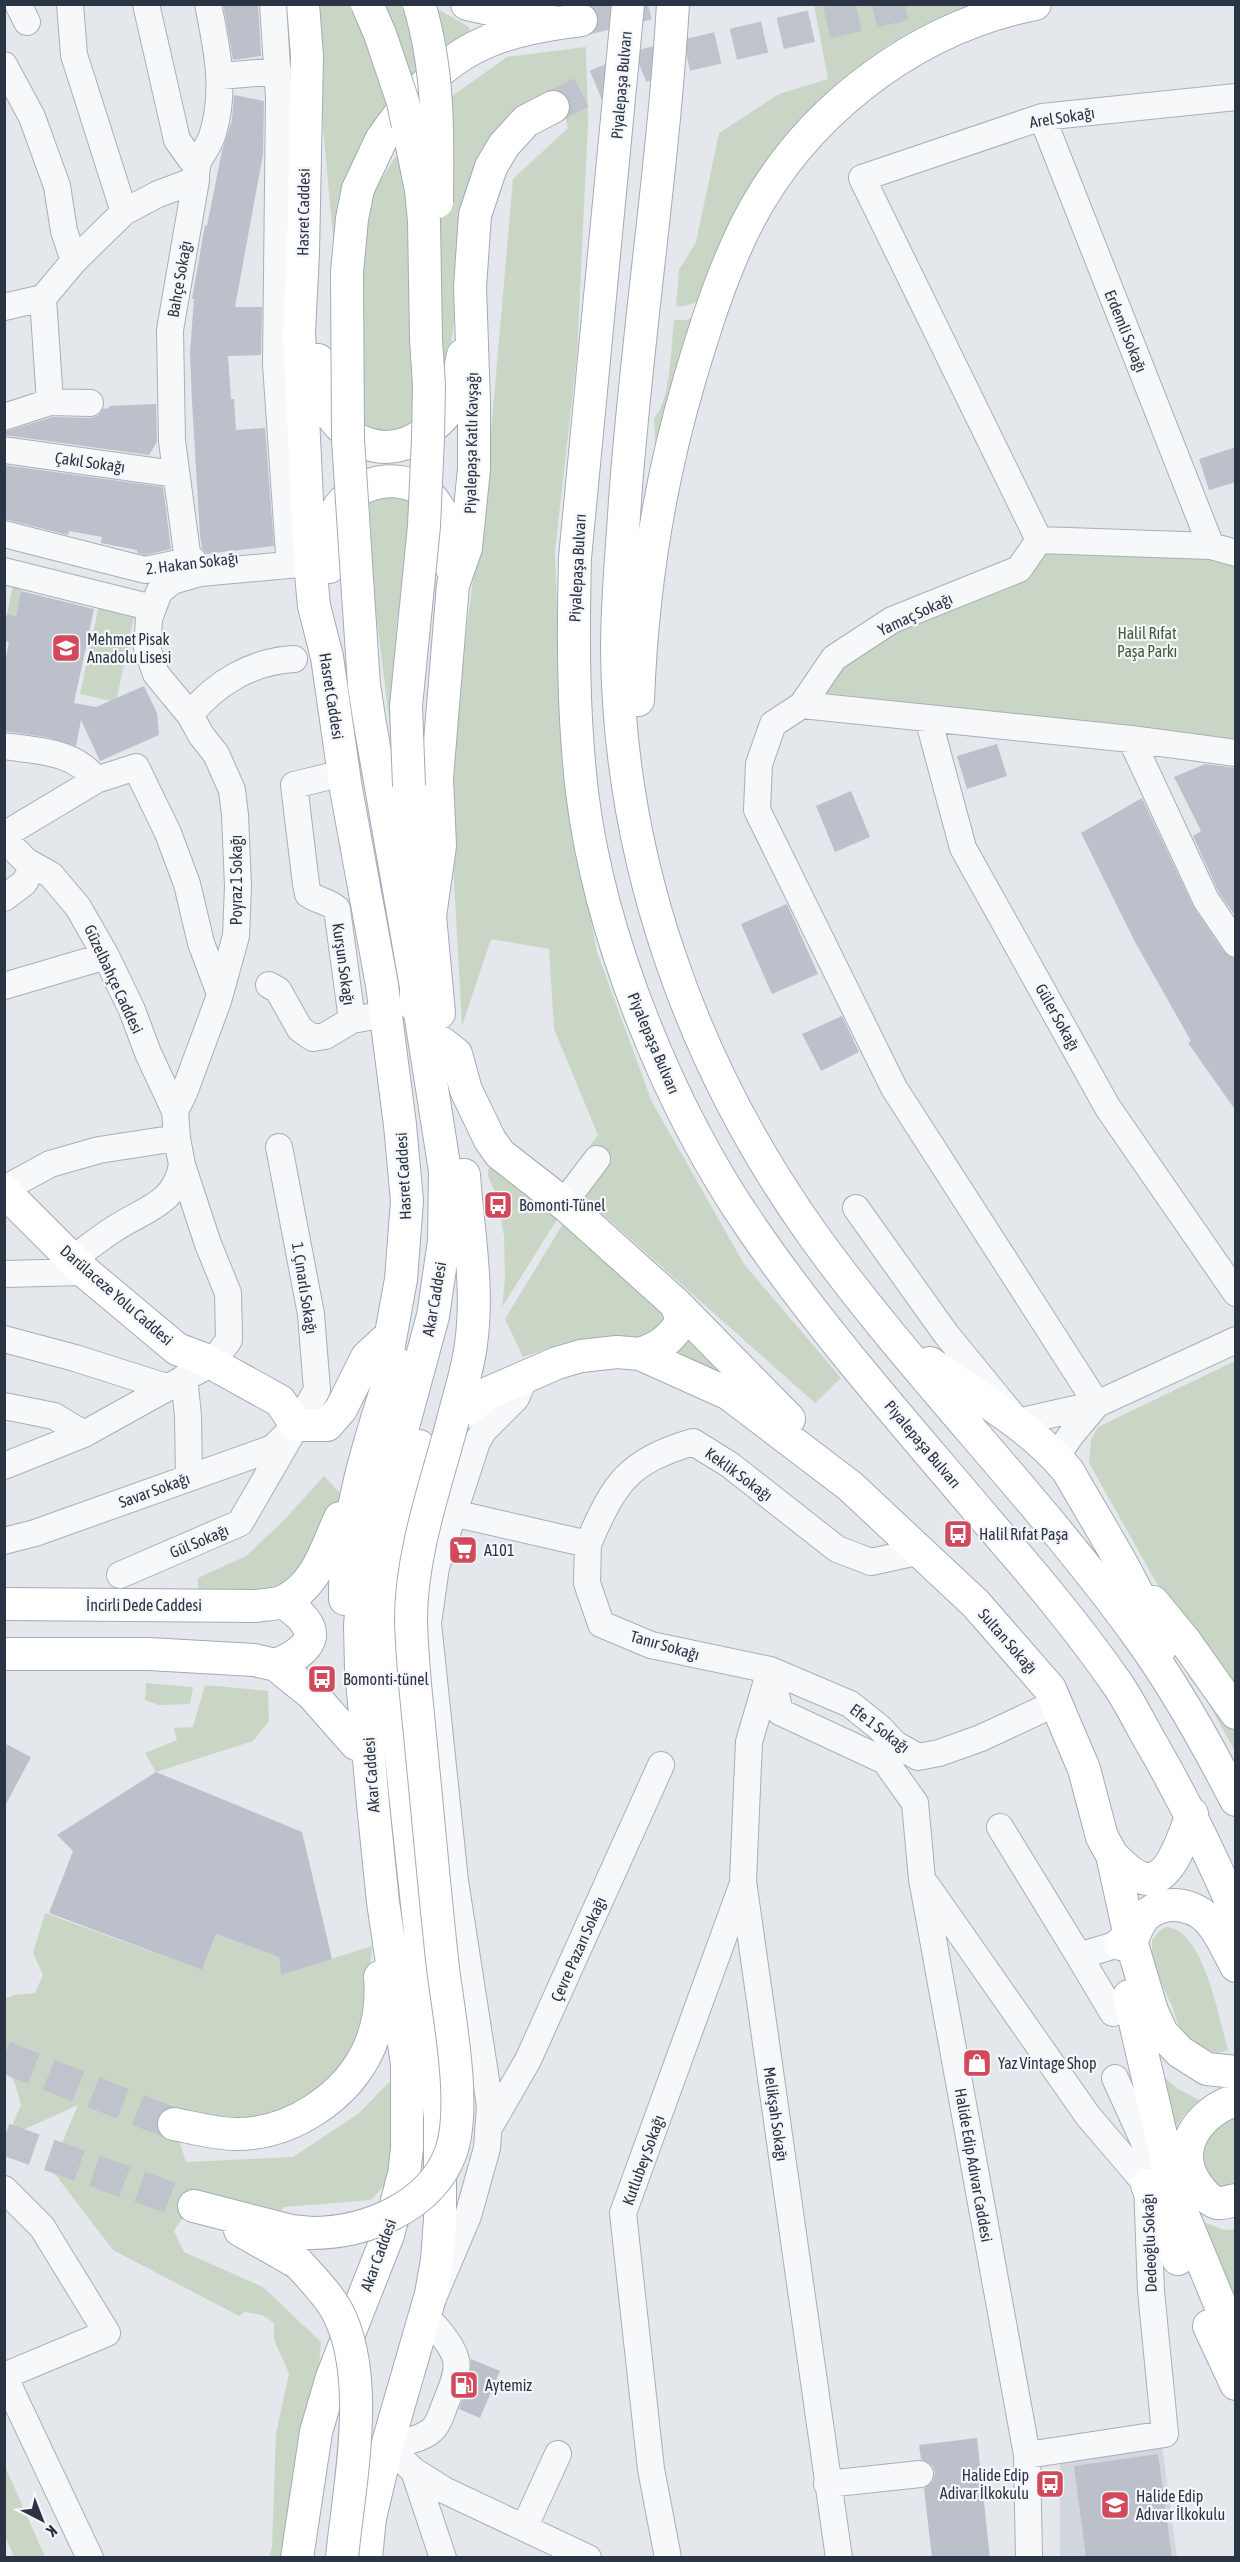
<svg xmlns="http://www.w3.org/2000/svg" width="1240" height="2562" viewBox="0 0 1240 2562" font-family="'Asap Condensed',sans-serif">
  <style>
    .built { fill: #d2d6de }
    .green { fill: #c9d6c5 }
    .building { fill: #bbc0ca }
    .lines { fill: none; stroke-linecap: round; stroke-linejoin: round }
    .major-tunnel { stroke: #bfc3cb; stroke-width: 32; stroke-dasharray: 32 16; stroke-linecap: butt }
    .minor-casing { stroke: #a9aeb7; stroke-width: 28 }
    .major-casing { stroke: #a3abb8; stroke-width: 34 }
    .minor { stroke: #f7f8fa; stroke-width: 26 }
    .major { stroke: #fff; stroke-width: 32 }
    .major-bridge-casing { stroke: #a3abb8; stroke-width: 34; stroke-linecap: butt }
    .major-bridge { stroke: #fff; stroke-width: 32 }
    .labels { text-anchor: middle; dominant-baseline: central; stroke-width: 4.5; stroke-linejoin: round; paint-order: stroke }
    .street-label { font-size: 16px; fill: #2b3445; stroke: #f4f6f9 }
    .park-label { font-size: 16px; fill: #3f6138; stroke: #f4f6f9 }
    .poi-label { font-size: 16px; fill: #2b3445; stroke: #f4f6f9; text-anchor: start }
  </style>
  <rect width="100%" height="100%" fill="#e4e7ec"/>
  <path class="built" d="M1161 2438 1177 2557H1060V2453Z"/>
  <path class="green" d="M312 5H431L469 27 470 43 347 186 382 178 421 118 507 57 586 47 588 122 577 355 555 551 563 771 597 952 652 1102 744 1264 841 1378 815 1403 564 1180 598 1135 554 1029 549 949 491 939 462 1026 448 772 488 466 513 179 568 128 561 99 501 142 463 248 444 403 397 441 355 426 336 270Z
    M814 5H972C892 29 797 105 757 178 748 194 738 210 730 226 724 239 709 291 701 298 695 304 685 307 676 306L679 270 696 242 719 133 779 94 828 79Z
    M696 316 656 462 654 418C671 401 671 345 674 320H686Z
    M413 494 396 630 395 767 373 588 369 495Z
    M1042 548 1211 557 1235 566V741L826 693 843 664 891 630 967 603 1031 574Z
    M13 584 22 586 16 616 7 614Z
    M101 596 122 602 119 614 134 617 116 702 80 694Z
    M492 1167 558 1218 502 1307 505 1278 504 1236 497 1196 488 1176V1169Z
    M564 1222 660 1307 663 1320 655 1333C633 1343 602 1334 576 1340 558 1343 540 1352 523 1357L505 1319Z
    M690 1332 727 1378 716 1371 673 1353Z
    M1235 1361V1688L1156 1582 1089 1463 1091 1440 1098 1427Z
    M324 1476 343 1496 305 1586 198 1603V1578L246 1556 284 1520Z
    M1189 1672 1223 1712 1235 1730V1751L1207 1701 1188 1676Z
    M146 1683 193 1687 190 1704 159 1705 145 1700Z
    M205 1685 268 1691 269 1721 253 1741 156 1772 145 1753 177 1740 174 1728 193 1727Z
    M45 1913 202 1970 216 1934 279 1957 281 1975 372 1946 364 2048 296 2121 176 2131 186 2162 293 2157 358 2114 407 2064 388 2181 371 2200 284 2207 274 2219 188 2209 174 2231 184 2252 263 2287 321 2342 319 2366 297 2471 285 2557H269L272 2547 276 2434 289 2373 274 2340V2323L262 2315 245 2312 239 2316 113 2250 51 2169 78 2105 5 2138V2133L10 2130 21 2105 15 2084 5 2064V1999L14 1995 35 1993 43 1975 33 1953Z
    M1166 1927C1204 1929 1219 2019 1228 2050L1218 2053 1206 2050 1180 2030 1172 2006 1158 1976 1152 1953V1940L1159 1931Z
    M1163 2076 1178 2089 1199 2100 1183 2116 1173 2131Z
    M1235 2108V2186L1224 2190C1209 2179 1196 2157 1205 2137 1210 2126 1227 2116 1235 2108Z
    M1199 2220 1224 2230 1235 2229V2312Z
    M5 2466 45 2557H14L5 2536Z"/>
  <path class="building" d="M223 4H258L261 56 233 60Z
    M234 95 264 101 263 154 235 307H262L261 355 228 356 231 399H234L236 430 265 428 274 546 206 554 202 548 200 535 192 402 190 353 194 299H192L205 225 207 226 222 151 232 120Z
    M156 404 157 442 149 455 4 435V432L52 417 90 418 98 416 103 409 109 408V406Z
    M1236 447V482L1209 490 1199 459Z
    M4 465 163 487 171 549 145 555 137 553V550L101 543 102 537 69 531 68 535 4 519Z
    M21 591 94 609 74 703 96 707 144 686 157 713 159 735 100 761 81 720 76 746 46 737 4 731V667L9 642 4 641V624L7 614 16 616Z
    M997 744 1007 776 967 789 957 756Z
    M1205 764 1236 768V917L1219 893 1193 836 1201 831 1174 777Z
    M851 791 870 837 835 852 816 806Z
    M1142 798 1194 908 1224 952 1236 959V1111L1188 1043 1191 1041 1135 942 1081 833Z
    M787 904 818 974 772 994 741 924Z
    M842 1016 859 1052 821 1071 802 1034Z
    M4 1743 31 1757 4 1808Z
    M156 1772 302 1832 332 1959 281 1975 279 1957 216 1934 202 1970 49 1913 73 1851 57 1835Z
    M471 2359 500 2371 480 2418 459 2409 469 2382Z
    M977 2438 990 2558H932L924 2488 933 2481 935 2472 932 2465 921 2459 919 2445Z
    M1158 2454 1172 2558H1086L1074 2466Z"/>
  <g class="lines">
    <path class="major-tunnel" d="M581 20 648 4
      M553 107 590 88 648 64 907 4
      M4 2057 174 2124
      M4 2139 194 2206"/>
    <g class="minor-casing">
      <path id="minor" d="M18 4 27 22
        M70 4 74 55 124 212
        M146 4 177 140 195 165
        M273 4 279 98 276 364 289 553
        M4 65 32 117 57 186 64 231 74 261
        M221 76 278 71
        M1042 117 1211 546
        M43 298 50 402
        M4 307 43 298 74 261 124 212 158 194 196 180
        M4 417 50 402 90 403
        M4 450 175 474
        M4 534 145 570 193 560
        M1039 540 862 178 1042 117 1236 97
        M1039 540 1211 546 1236 553
        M188 560 172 441 170 330 196 180C195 154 207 154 213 133 226 89 217 49 208 4
        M4 571 153 608
        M802 705 834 658 892 620 1019 569 1039 540
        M190 715C215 683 253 661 294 659
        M928 718 963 848 1108 1108 1236 1293
        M1131 739 1206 900 1236 944
        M4 746C38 751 75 751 96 780
        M343 773 294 785 306 884 308 894C318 901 328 901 337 909L352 1020 386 1014
        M4 835 96 780 136 767 168 833 187 884 201 943 219 991
        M4 839 26 861 51 875 78 907 106 956 132 1010 148 1053 175 1111
        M4 898 24 883 34 866
        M269 985 278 990 300 1029 313 1038 325 1036 352 1020
        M4 986 106 956
        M4 1189 50 1164 99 1150 177 1138
        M563 1204 597 1159
        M856 1208 946 1334 1018 1422 1097 1404 1236 1340
        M73 1259C86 1249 100 1238 114 1229 144 1209 175 1205 182 1165
        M4 1274 85 1272
        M4 1339 75 1358 166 1387
        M184 1378 188 1415 189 1477
        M1097 1404 894 1088 757 810 759 764 773 724 802 705 1131 739 1236 753
        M4 1406 54 1416 84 1434
        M1056 1457 1071 1435 1097 1404
        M4 1466 84 1434 212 1363 229 1340 228 1293 208 1244 182 1165 177 1138 175 1111 184 1093 218 1001 236 936 238 886 235 815 232 790 216 754 201 735 190 715 156 674 147 648 149 619 159 592 172 581 200 573 310 563
        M453 1513 588 1544 587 1583 601 1624 651 1645 770 1670 850 1704 880 1728 895 1744 918 1757 939 1753 981 1738 1056 1703
        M4 1541 35 1533 273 1448 287 1434
        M588 1544C615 1482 627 1462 693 1442L730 1465 837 1549 871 1562 921 1551
        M120 1575 240 1523 317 1390 311 1314 279 1147
        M770 1670 780 1712 885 1761 915 1803 922 1879 1027 2455 1029 2558
        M769 1674 749 1742 743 1881 839 2558
        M1000 1827 1079 1956 1115 1945
        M927 1886 1088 2116 1147 2185 1151 2291 1165 2434 1027 2455
        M1079 1956 1113 2013
        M1115 2078 1154 2164 1147 2184
        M490 2126 528 2060 661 1765
        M4 2189 42 2227 107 2333 4 2376
        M4 2376 90 2558
        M387 2446C401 2442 424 2440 434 2428 440 2421 443 2409 446 2402 462 2364 461 2358 435 2326L422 2324 468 2216 487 2148 490 2106 455 1881 428 1623 436 1567 477 1442 484 1430 516 1398 526 1375
        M387 2446 414 2471 446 2491 588 2558
        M414 2471 443 2558
        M827 2484 920 2474
        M524 2528 558 2454
        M668 2558 651 2469 623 2213 742 1886"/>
    </g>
    <g class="major-casing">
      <path id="major" d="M303 4 307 56 303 253 299 333 310 563 314 606 327 657 346 789 382 985 400 1125 407 1201 401 1279 387 1356 388 1382
        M467 4 502 12 544 16
        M628 4 575 558C573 637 573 714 582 792 600 938 669 1109 753 1230 823 1332 907 1426 987 1521 1033 1574 1078 1627 1118 1685 1131 1704 1141 1726 1153 1746 1184 1800 1211 1855 1236 1913
        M673 4C663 170 637 335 625 500 622 550 617 599 617 649 619 860 691 1064 813 1235 914 1375 1038 1497 1139 1637 1176 1688 1207 1744 1236 1800
        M381 140C439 56 480 32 581 20
        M318 360C319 373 318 389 324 402 343 444 388 462 426 432 432 427 441 420 446 413 456 396 459 374 463 355
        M329 567C328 550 326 528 335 513 356 476 415 468 438 507 450 526 449 547 452 569
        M358 594 364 685 370 724 416 987V1007
        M638 700C642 591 659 483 690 378 704 331 719 283 740 238 794 120 909 29 1035 4
        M409 786 415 874 430 916 439 1013
        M430 916 440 846 437 778 453 585 466 548 474 469V402L470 287 475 215 491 167 504 145 526 121 553 107
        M442 1043 456 1054 466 1090 490 1140 500 1154 568 1207 676 1304 789 1419
        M4 1191 85 1272 177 1349 206 1360 280 1401 296 1425H327L341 1409 367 1357 391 1335
        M640 1354C660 1347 671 1339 682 1321L676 1304
        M930 1363C978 1398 1030 1425 1068 1471 1101 1529 1138 1585 1161 1647
        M453 1420 488 1393 557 1363 581 1356 617 1352 640 1354 729 1394 850 1486 976 1604 1050 1689 1084 1769 1102 1837 1112 1855 1131 1941 1152 2011 1162 2033 1180 2052 1207 2069 1236 2072
        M453 1420C459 1395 468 1370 471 1344 479 1287 468 1231 464 1175
        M345 1599C344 1518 370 1439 395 1362
        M1153 1602 1185 1641 1236 1713
        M4 1604 257 1606C265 1604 277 1605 284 1601 317 1585 326 1548 340 1518
        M4 1654H149L254 1660 276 1665 312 1694 356 1744
        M276 1665C317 1648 323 1628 283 1602
        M1112 1855C1121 1864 1134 1879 1148 1879 1172 1879 1185 1832 1192 1814
        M1120 1944 1131 1941C1135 1934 1139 1922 1145 1916 1167 1896 1200 1905 1215 1928 1223 1939 1229 1953 1236 1966
        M1129 1996 1170 2174 1179 2205 1236 2343
        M1236 2100C1200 2111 1171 2149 1197 2185 1202 2192 1208 2200 1217 2203 1222 2204 1230 2201 1236 2200
        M174 2124C194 2128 216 2134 237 2134 291 2134 347 2097 369 2048 379 2025 382 2001 380 1977
        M1147 2185 1178 2259
        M194 2206 291 2231 311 2233
        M240 2230 298 2263
        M1209 2326 1236 2384
        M297 2558 316 2432 332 2377 388 2235 404 2174 407 2148V2064L383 1902 373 1804 361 1669 360 1625 365 1567 433 1316 444 1241 445 1171 416 987
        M366 2558 370 2518 387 2446 431 2294 437 2260 440 2219V2117L386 1617 396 1539 419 1446"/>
    </g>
    <use href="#minor" class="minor"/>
    <use href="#major" class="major"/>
    <g class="major-bridge-casing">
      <path id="major-bridge" d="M367 4 380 34 403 102 421 190 424 221 426 339 429 385 428 438 424 526 406 706 409 786
        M419 4C439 69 438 135 437 202
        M358 594 348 439 347 272 352 219 358 189 381 140
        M311 2233C366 2233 431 2207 451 2152 467 2106 449 2017 443 1968 435 1897 429 1826 422 1756 418 1711 412 1666 411 1620 411 1553 436 1485 453 1420
        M298 2263C311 2277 326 2292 336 2309 373 2376 349 2484 342 2558"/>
    </g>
    <use href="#major-bridge" class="major-bridge"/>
  </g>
  <defs>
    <g id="school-square" transform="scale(1.5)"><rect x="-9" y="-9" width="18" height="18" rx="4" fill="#d1495b" stroke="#f4f6f9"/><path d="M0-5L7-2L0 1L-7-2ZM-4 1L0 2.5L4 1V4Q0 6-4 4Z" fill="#fff"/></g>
    <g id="bus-square" transform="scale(1.5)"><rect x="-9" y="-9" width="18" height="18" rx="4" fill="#d1495b" stroke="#f4f6f9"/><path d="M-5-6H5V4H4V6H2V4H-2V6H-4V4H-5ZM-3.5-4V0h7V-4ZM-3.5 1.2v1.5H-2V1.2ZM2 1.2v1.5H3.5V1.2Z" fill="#fff"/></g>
    <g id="supermarket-square" transform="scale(1.5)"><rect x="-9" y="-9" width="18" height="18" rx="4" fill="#d1495b" stroke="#f4f6f9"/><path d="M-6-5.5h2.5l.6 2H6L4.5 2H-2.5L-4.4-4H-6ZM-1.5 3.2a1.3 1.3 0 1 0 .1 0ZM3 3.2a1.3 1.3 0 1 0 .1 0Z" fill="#fff"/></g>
    <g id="shop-square" transform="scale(1.5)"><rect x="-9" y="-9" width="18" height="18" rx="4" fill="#d1495b" stroke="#f4f6f9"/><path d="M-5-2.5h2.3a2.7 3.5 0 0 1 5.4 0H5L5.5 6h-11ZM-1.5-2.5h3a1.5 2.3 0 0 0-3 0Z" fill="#fff"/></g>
    <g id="fuel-square" transform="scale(1.5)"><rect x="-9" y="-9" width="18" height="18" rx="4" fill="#d1495b" stroke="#f4f6f9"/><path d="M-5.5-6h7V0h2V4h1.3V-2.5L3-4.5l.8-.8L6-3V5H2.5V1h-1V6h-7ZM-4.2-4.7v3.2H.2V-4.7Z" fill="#fff"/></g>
  </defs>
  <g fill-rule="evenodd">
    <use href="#school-square" x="66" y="648"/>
    <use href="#bus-square" x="498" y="1205"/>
    <use href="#bus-square" x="958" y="1534"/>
    <use href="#supermarket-square" x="463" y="1550"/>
    <use href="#bus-square" x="322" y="1679"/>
    <use href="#shop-square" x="977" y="2063"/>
    <use href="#fuel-square" x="464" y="2385"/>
    <use href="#bus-square" x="1050" y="2484"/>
    <use href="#school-square" x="1115" y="2505"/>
  </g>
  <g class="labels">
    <g class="street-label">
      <text transform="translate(621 85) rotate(-85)">Piyalepaşa Bulvarı</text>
      <text transform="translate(1062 117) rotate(-9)">Arel Sokağı</text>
      <text transform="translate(303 212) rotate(-89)">Hasret Caddesi</text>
      <text transform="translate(179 279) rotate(-80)">Bahçe Sokağı</text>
      <text transform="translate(1126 331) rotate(68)">Erdemli Sokağı</text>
      <text transform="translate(471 443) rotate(-89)">Piyalepaşa Katlı Kavşağı</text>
      <text transform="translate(90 462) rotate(8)">Çakıl Sokağı</text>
      <text transform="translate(192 563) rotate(-7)">2. Hakan Sokağı</text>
      <text transform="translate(577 568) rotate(-87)">Piyalepaşa Bulvarı</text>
      <text transform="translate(915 614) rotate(-25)">Yamaç Sokağı</text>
      <text transform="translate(332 696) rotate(81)">Hasret Caddesi</text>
      <text transform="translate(236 880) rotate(-90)">Poyraz 1 Sokağı</text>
      <text transform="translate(344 964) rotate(82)">Kurşun Sokağı</text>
      <text transform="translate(114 979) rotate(65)">Güzelbahçe Caddesi</text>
      <text transform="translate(1058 1017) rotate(61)">Güler Sokağı</text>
      <text transform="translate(654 1043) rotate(67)">Piyalepaşa Bulvarı</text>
      <text transform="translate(403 1176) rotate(-93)">Hasret Caddesi</text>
      <text transform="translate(305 1288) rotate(81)">1. Çınarlı Sokağı</text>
      <text transform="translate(117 1295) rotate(41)">Darülaceze Yolu Caddesi</text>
      <text transform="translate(434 1299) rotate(-80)">Akar Caddesi</text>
      <text transform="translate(923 1444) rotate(50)">Piyalepaşa Bulvarı</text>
      <text transform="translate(739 1474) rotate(36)">Keklik Sokağı</text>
      <text transform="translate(154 1490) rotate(-20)">Savar Sokağı</text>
      <text transform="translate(199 1541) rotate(-23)">Gül Sokağı</text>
      <text x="144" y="1605">İncirli Dede Caddesi</text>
      <text transform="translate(1008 1641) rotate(49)">Sultan Sokağı</text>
      <text transform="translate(665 1645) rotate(16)">Tanır Sokağı</text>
      <text transform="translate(880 1728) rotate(37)">Efe 1 Sokağı</text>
      <text transform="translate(371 1775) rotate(-94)">Akar Caddesi</text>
      <text transform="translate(578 1949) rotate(-66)">Çevre Pazarı Sokağı</text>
      <text transform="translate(776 2114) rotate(82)">Melikşah Sokağı</text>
      <text transform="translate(643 2160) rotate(-70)">Kutlubey Sokağı</text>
      <text transform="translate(974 2165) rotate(80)">Halide Edip Adıvar Caddesi</text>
      <text transform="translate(1149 2243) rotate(-92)">Dedeoğlu Sokağı</text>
      <text transform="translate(378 2255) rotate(-70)">Akar Caddesi</text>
    </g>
    <g class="park-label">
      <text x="1147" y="633">Halil Rıfat<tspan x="1147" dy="18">Paşa Parkı</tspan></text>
    </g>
    <g class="poi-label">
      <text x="87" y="639">Mehmet Pisak<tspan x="87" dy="18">Anadolu Lisesi</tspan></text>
      <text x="519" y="1205">Bomonti-Tünel</text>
      <text x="979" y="1534">Halil Rıfat Paşa</text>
      <text x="484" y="1550">A101</text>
      <text x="343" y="1679">Bomonti-tünel</text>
      <text x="998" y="2063">Yaz Vintage Shop</text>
      <text x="485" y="2385">Aytemiz</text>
      <text x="1029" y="2475" text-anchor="end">Halide Edip<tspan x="1029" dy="18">Adivar İlkokulu</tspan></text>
      <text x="1136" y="2496">Halide Edip<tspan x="1136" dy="18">Adıvar İlkokulu</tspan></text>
    </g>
  </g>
  <rect width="1240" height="2562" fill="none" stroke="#2b3445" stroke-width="12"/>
  <g transform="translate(42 2520) rotate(138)" stroke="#f4f6f9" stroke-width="4.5" paint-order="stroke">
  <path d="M0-4.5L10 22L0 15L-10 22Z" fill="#2b3445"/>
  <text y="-9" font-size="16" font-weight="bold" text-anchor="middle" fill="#2b3445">K</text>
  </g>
</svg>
